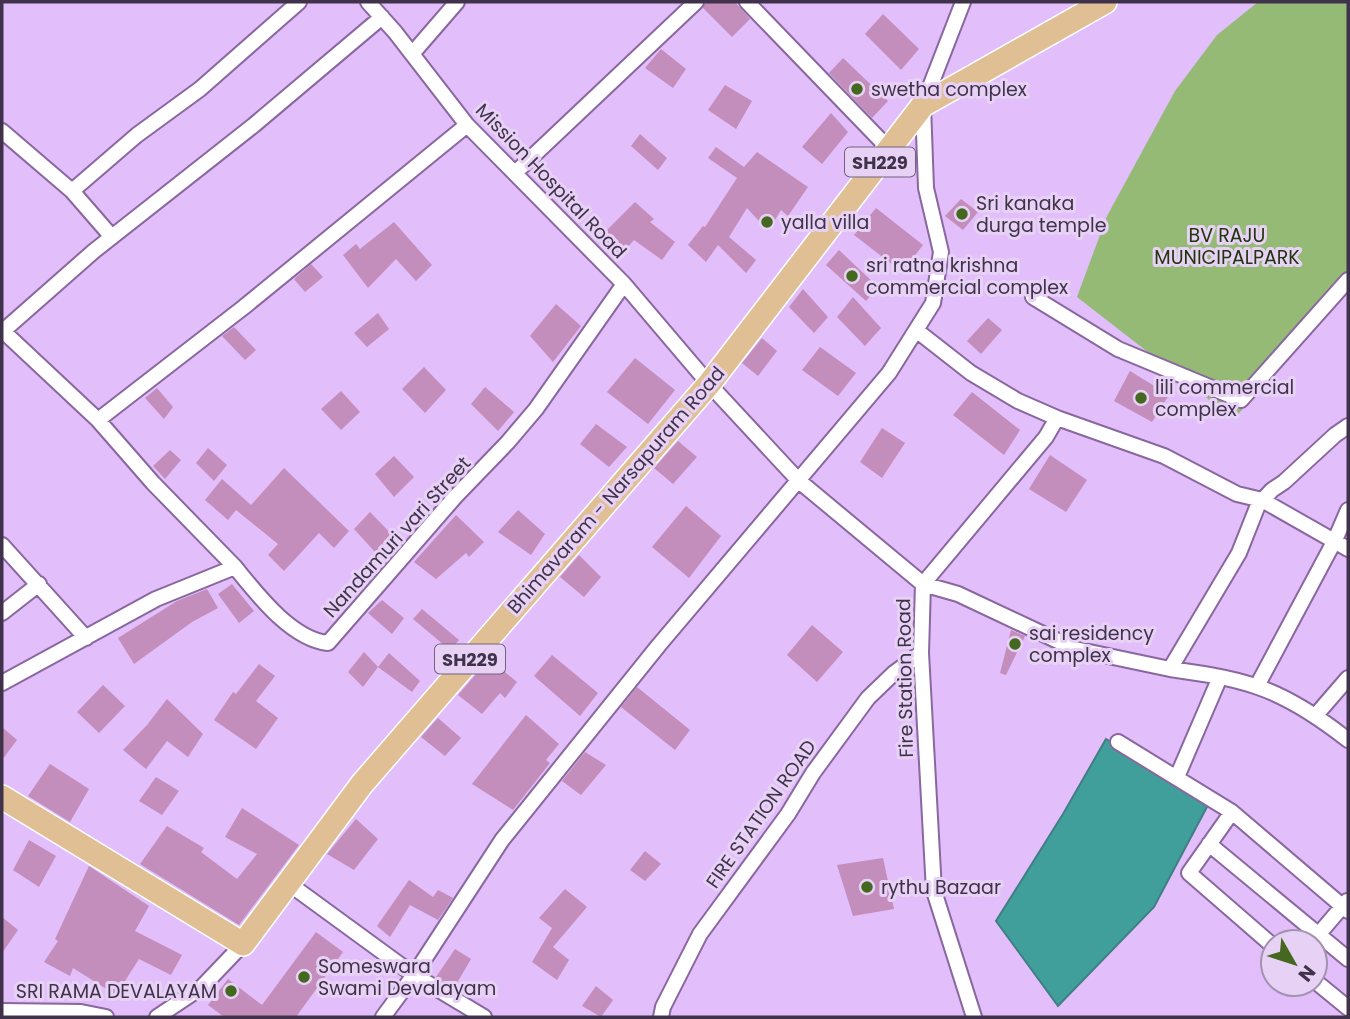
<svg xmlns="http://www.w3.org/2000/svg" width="1350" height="1019" viewBox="0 0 1350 1019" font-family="Poppins,sans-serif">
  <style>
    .green { fill: #95ba75 }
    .water { fill: #409f9b; stroke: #407e83; stroke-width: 2 }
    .building { fill: #c38dbc }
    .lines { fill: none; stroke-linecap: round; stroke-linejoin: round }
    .street-casing { stroke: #89679f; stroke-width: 18 }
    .primary-casing { stroke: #fff; stroke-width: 26 }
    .street { stroke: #fff; stroke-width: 14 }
    .primary { stroke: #e0bf94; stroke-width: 23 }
    .poi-dot { fill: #456820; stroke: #e7d2f6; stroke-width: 2.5 }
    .labels { text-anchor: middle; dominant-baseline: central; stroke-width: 6; stroke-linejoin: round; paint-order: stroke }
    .shield { fill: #e7d2f6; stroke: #72627e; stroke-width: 2 }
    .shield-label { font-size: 18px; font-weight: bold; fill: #40324a }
    .poi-label { font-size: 19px; fill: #40324a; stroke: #e7d2f6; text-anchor: start }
    .street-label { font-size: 19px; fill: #40324a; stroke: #e7d2f6 }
    .park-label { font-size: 19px; fill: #22360b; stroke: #e7d2f6 }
  </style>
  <rect width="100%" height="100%" fill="#e2befa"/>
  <path class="green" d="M1258 2H1348V286L1234 419 1077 297 1107 216 1175 91 1217 35Z"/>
  <path class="water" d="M1106 739 1209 803 1154 907 1058 1006 996 921 1063 814Z"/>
  <path class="building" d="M705 2H735L750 19 732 37 703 8Z
    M883 14 919 49 901 70 865 34Z
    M661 49 686 69 673 88 645 68Z
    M843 58 888 101 872 118 829 73Z
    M725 85 752 101 736 129 708 110Z
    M831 113 848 132 822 164 802 147Z
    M640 134 667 158 658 170 631 146Z
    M716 147 744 167 757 152 808 187 788 216 781 210 768 231 747 208 729 237 756 260 746 273 718 245 706 262 688 245 703 226 705 227 737 178 708 158Z
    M961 199 978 212 963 230 945 216Z
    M635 202 654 219 650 222 675 242 662 260 634 240 620 256 598 239Z
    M876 208 923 245 902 272 854 235Z
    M394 222 432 265 416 281 396 259 368 288 343 255 356 244 360 249Z
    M839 250 878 287 866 301 826 265Z
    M311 264 323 277 305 292 294 279Z
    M803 289 828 317 814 333 789 307Z
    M853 297 881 328 865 346 837 317Z
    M556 304 581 326 553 362 530 336Z
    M378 313 389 329 367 347 354 333Z
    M988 318 1002 330 981 354 967 341Z
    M234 327 256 350 245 360 222 336Z
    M762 338 777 351 758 376 742 363Z
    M820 347 856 373 838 396 802 370Z
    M635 358 675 390 648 424 607 392Z
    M424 367 446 390 425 413 402 389Z
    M1130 371 1169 395 1152 422 1114 401Z
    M485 387 514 412 498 431 471 404Z
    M157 388 173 407 164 419 145 398Z
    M341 391 360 412 341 430 321 409Z
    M972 392 1020 430 1004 455 953 415Z
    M596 424 627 447 609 467 580 444Z
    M882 428 905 443 882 478 860 462Z
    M678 441 697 457 673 484 654 468Z
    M208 448 227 465 214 481 196 463Z
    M170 450 181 460 165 479 153 466Z
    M1050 455 1087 480 1066 512 1029 489Z
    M394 456 414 477 394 497 375 474Z
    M284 468 349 531 334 548 319 533 284 571 268 555 278 544 236 510 228 520 205 500 222 479 251 505Z
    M686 506 721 536 689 578 652 547Z
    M518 510 545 534 531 555 498 532Z
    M370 512 401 544 385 563 354 529Z
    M456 515 484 542 469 557 466 553 436 579 414 562Z
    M579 555 601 577 584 597 560 577Z
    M232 584 254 611 239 623 218 594Z
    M207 589 218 608 192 622 134 664 118 638 177 601Z
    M382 600 404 618 392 634 368 613Z
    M422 609 459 640 450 650 413 619Z
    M812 625 843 652 817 682 787 655Z
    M1011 630 1025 636 1006 675 1000 673Z
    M364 652 378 667 363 687 348 672Z
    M389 653 420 681 412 692 378 667Z
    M552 655 598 693 580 716 534 676Z
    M489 659 517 682 505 698 500 693 482 714 458 695Z
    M259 664 275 676 256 701 278 718 256 749 214 720 233 692 236 694Z
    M103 685 125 706 99 733 77 712Z
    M637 687 690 730 675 750 621 707Z
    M167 699 203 734 188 757 167 741 146 769 123 750 147 725Z
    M526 715 559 744 546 760 550 763 513 810 472 784Z
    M438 718 461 738 445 756 421 737Z
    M2 727 17 740 2 760Z
    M585 752 606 765 581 795 562 781Z
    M50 764 89 789 70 822 28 796Z
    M156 777 179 791 162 815 139 801Z
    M242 808 299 845 239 925 140 864 167 826 204 848 201 852 237 879 257 854 225 837Z
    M356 819 378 839 354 870 327 854Z
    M29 840 56 856 39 887 13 870Z
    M645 851 661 864 645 881 630 870Z
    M883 858 894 909 853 916 837 865Z
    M89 866 149 906 135 931 182 955 171 975 139 959 116 995 73 968 70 976 44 962 58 941 55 939Z
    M409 880 433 897 438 890 453 898 438 920 410 905 390 937 377 926Z
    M565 889 587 907 553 947 569 960 557 980 532 962 552 928 539 918Z
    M2 917 18 930 2 953Z
    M316 932 343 952 296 1017H224L208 1005 228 979 262 1005Z
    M455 949 471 959 454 988 436 977Z
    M596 986 613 1000 601 1017 582 1006Z"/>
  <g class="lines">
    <g class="street-casing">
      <path id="street" d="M368 2 395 32 467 125 624 284 709 384 799 481 923 584 921 653 934 891 974 1017
        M747 2 889 149
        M412 54 457 2
        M2 131 72 191 112 237
        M515 173 696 2
        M72 191 137 135 200 89 299 2
        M1033 297 1118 349 1241 400 1348 280
        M916 330 971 373 1018 401 1057 418 1164 456 1237 494 1262 500 1348 549
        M3 331 98 420 153 483 235 567
        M2 332 94 251 254 125 382 17
        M1057 418 1046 437 923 584 958 594 1075 649 1170 669 1239 553 1258 505 1272 490 1284 482 1335 435 1348 426
        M98 420 244 307 467 125
        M2 545 86 638
        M2 613 39 584
        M1170 669C1199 673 1228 677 1255 686 1289 697 1320 718 1348 740
        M2 683 156 599 235 567C257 594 291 639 328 643L455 497 508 442 536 409 624 284
        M1257 686 1335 540 1348 510
        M1316 715 1348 678
        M1118 742 1232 812 1348 911
        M1177 777 1220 677
        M1232 812 1189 873 1273 946
        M1209 844 1348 959
        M288 883 414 975 484 1017
        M1312 942 1347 901
        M1315 981 1348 1008
        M2 1011 81 1012 106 1017
        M157 1017 202 987 243 944
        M383 1017 414 975 502 840 659 645 889 373 933 303 941 252 926 188 923 105 963 2
        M661 1017 663 1007 700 934 788 814 813 773 868 698 894 673 921 653"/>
    </g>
    <g class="primary-casing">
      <path id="primary" d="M2 797 243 944 362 784 709 384 923 105 1105 2"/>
    </g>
    <use href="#street" class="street"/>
    <use href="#primary" class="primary"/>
  </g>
  <g class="poi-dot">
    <circle cx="857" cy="89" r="7"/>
    <circle cx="962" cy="214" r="7"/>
    <circle cx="767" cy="222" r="7"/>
    <circle cx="852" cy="276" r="7"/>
    <circle cx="1141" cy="398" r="7"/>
    <circle cx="1015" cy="644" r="7"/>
    <circle cx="867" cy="887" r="7"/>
    <circle cx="304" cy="977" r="7"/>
    <circle cx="231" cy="991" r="7"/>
  </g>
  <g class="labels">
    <g class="shield">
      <rect x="845" y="147.5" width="70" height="29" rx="5"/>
      <rect x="435" y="644.5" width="70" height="29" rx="5"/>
    </g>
    <g class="shield-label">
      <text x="880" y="162">SH229</text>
      <text x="470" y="659">SH229</text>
    </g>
    <g class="poi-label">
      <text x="871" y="89">swetha complex</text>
      <text x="976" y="203">Sri kanaka<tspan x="976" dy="22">durga temple</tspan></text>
      <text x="781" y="222">yalla villa</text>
      <text x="866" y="265">sri ratna krishna<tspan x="866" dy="22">commercial complex</tspan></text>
      <text x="1155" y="387">lili commercial<tspan x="1155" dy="22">complex</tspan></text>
      <text x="1029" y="633">sai residency<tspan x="1029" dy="22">complex</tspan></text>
      <text x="881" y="887">rythu Bazaar</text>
      <text x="318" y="966">Someswara<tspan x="318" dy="22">Swami Devalayam</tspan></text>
      <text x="217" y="991" text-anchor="end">SRI RAMA DEVALAYAM</text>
    </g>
    <g class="street-label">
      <text transform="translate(551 181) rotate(46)">Mission Hospital Road</text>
      <text transform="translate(616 490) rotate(-49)">Bhimavaram - Narsapuram Road</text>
      <text transform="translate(397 537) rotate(-48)">Nandamuri vari Street</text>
      <text transform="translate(905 678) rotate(-91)">Fire Station Road</text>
      <text transform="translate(761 814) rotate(-55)">FIRE STATION ROAD</text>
    </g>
    <g class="park-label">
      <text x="1227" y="235">BV RAJU<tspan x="1227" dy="22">MUNICIPALPARK</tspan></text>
    </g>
  </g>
  <rect width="1350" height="1019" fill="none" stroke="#40324a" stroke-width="7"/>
  <g transform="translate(1294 963) rotate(129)"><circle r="33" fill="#e7d2f6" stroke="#a492b1" stroke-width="2"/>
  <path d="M0-5L12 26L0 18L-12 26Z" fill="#456820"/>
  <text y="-10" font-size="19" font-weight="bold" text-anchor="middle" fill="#40324a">N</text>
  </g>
</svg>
